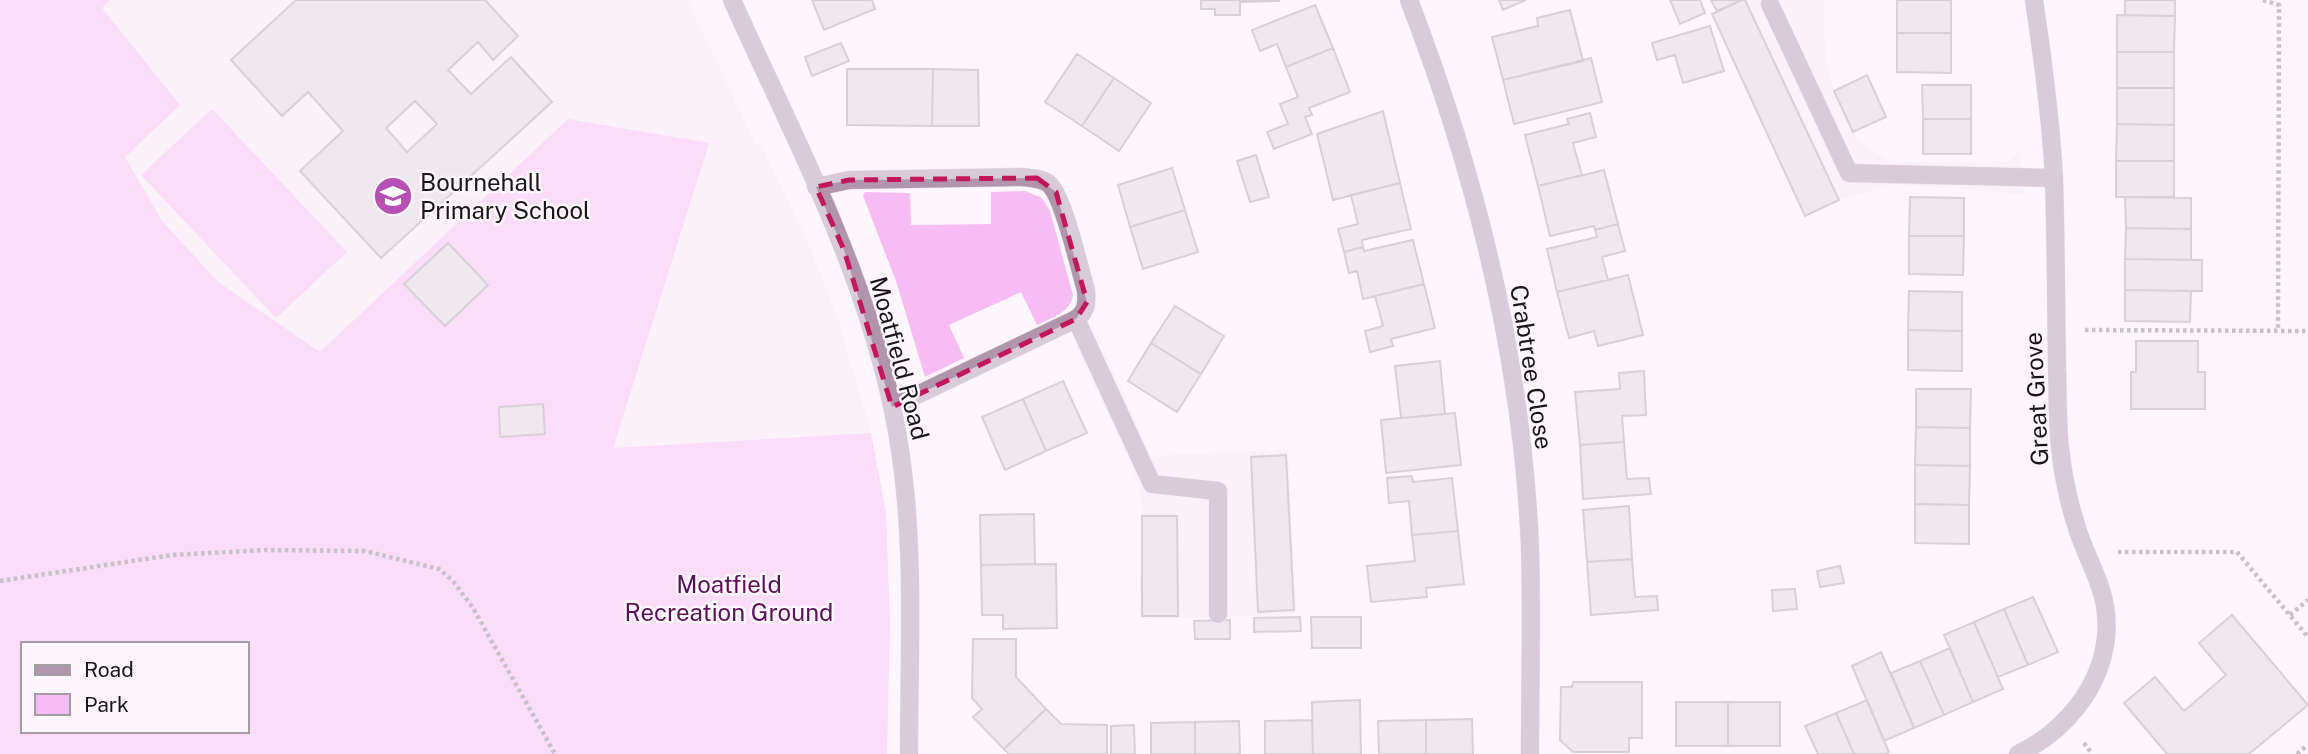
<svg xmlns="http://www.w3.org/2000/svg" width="2308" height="754" viewBox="0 0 2308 754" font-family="'Public Sans',sans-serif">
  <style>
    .built { fill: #f5e8f3 }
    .green { fill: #f8bcf4; fill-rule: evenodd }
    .building { fill: #ddd6dc; stroke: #a9a3a8; stroke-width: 2; fill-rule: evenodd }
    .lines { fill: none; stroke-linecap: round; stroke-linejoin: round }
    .service-casing { stroke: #d9d3d8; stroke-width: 19 }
    .minor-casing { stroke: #d9d3d8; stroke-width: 19 }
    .path { stroke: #868185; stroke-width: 4.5; stroke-dasharray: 3.5 3.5; stroke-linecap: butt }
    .service { stroke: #b095ad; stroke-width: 18 }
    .minor { stroke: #b095ad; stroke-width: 18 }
    .marked { fill: none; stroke: #c2185b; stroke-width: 5; stroke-dasharray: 14 9; stroke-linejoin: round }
    .labels { text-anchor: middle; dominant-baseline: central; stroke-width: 5; stroke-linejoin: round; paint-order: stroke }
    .poi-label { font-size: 24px; fill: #191618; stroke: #fdf7fd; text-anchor: start }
    .street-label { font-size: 24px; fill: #191618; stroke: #fdf7fd }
    .park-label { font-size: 24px; fill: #5a1159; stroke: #fdf7fd }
  </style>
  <rect width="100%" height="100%" fill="#fdf7fd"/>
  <path class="built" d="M0 0H687L757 146 761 144 809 245 837 316 871 433 0 484Z
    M1742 0H1824L1825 61 1834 90 1867 75 1886 117 1854 132 1862 145 1891 162H2008L2020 152 2023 194 1894 184 1839 200 1805 216 1712 14Z
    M1098 336 1152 456 1288 449 1297 614 1140 619 1142 511 1139 484 1076 346Z"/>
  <path class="green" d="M0 0H110L102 8 180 105 125 157 162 221 218 282 320 352 568 119 709 143 613 448 871 433 886 512 890 623 887 754H0ZM23 644H247V731H23Z
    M212 109 347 252 276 318 141 175Z
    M1025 191 1042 198 1050 211 1073 295C1069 314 1053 317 1037 325L1021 292 949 325 964 358 925 377 896 281 863 196 865 192 910 193 911 225 991 224V192Z"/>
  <path class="building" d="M296 0H485L518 36 493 60 478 42 448 70 471 94 511 57 552 102 381 258 300 171 343 131 308 92 282 116 231 60ZM415 101 437 124 407 152 386 128Z
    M812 0H872L875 9 824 30Z
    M1201 0H1279V1L1240 2V15H1215V9H1201Z
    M1499 0H1526L1503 10Z
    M1670 0H1700L1705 13 1680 24Z
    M1711 0H1742L1717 11Z
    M1742 0H1745L1839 200 1805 216 1712 14Z
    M1897 0H1951V33H1897Z
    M2125 0H2175V16L2125 15Z
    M1315 5 1333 48 1286 67 1277 44 1260 51 1252 30Z
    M1570 10 1583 61 1503 80 1492 37 1538 26 1537 18Z
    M2117 15 2175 16 2174 52H2117Z
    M1710 26 1724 71 1683 83 1675 55 1657 60 1652 43Z
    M1897 33H1951V73L1897 72Z
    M841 43 849 61 812 76 805 57Z
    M1333 48 1350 92 1309 108 1312 115 1305 117 1312 134 1274 149 1267 132 1288 124 1280 104 1298 97 1286 67Z
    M2117 52H2174V88H2117Z
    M1077 54 1114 78 1082 126 1045 102Z
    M1591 58 1602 102 1514 124 1503 80Z
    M847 69H933L932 126 847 125Z
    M933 69 978 70 979 126H932Z
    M1867 75 1886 117 1853 132 1834 91Z
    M1114 78 1151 103 1119 151 1082 126Z
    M1922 85H1971V119H1923Z
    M2117 88H2174V125L2117 124Z
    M1383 111 1400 183 1333 200 1317 134Z
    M1590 113 1596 137 1573 143 1582 175 1538 186 1525 135 1569 124 1567 119Z
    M1923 119H1971V154H1923Z
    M2117 124 2174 125V161H2116Z
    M1256 155 1269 197 1250 202 1237 161Z
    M2116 161H2174V197H2116Z
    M1172 168 1185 210 1130 227 1118 185Z
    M1604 170 1618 224 1595 230 1594 226 1550 236 1538 186Z
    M1400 183 1411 229 1362 240 1363 247 1344 252 1338 229 1358 224 1351 195Z
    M1910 197 1964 198V236H1909Z
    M2125 197 2191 198V229L2126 228Z
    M1185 210 1198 252 1143 269 1130 227Z
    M1618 224 1625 251 1602 257 1608 280 1557 292 1547 249 1597 237 1595 230Z
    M2126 228 2191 229V260L2125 259Z
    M1909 236H1964L1963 275 1909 274Z
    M1413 240 1424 284 1363 299 1357 271 1349 273 1344 252 1363 247 1364 251Z
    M448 243 488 285 445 326 404 284Z
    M2125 259 2202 260V291L2125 290Z
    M1628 275 1643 335 1598 346 1594 331 1569 338 1557 292Z
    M1424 284 1435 328 1391 339 1393 346 1370 352 1365 331 1383 326 1375 296Z
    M2125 290 2191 291 2190 322 2125 321Z
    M1909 291 1962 292V331L1908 330Z
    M1175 306 1224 336 1201 374 1151 343Z
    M1908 330 1962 331V371L1908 370Z
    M2136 341H2198V372H2205V409H2131V372H2136Z
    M1151 343 1201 374 1177 412 1128 381Z
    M1440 361 1445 414 1401 418 1395 366Z
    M1644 371 1646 415 1622 416 1624 442 1580 445 1575 392 1620 389 1619 373Z
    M1063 381 1087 433 1046 451 1023 399Z
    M1916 389H1971L1970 428 1916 427Z
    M1023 399 1046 451 1005 470 982 417Z
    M543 404 545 434 500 437 499 407Z
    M1455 413 1461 465 1386 473 1381 420Z
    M1916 427 1970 428V466L1915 465Z
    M1624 442 1627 479 1649 478 1651 494 1583 499 1580 445Z
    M1286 455 1294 610 1258 612 1251 457Z
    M1915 465 1970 466 1969 505 1915 504Z
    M1412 476 1413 482 1452 478 1458 531 1412 535 1409 501 1389 503 1387 478Z
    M1915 504 1969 505V544L1915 543Z
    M1629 506 1632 559 1587 562 1583 510Z
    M1034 514 1035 564 981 565 980 515Z
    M1142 516H1177L1178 616H1142Z
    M1458 531 1464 584 1426 588 1427 597 1371 602 1367 566 1415 561 1412 535Z
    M1632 559 1635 597 1657 596 1658 610 1591 615 1587 562Z
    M1056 564 1057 628 1003 629V615H982L981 565Z
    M1840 566 1844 583 1820 587 1817 571Z
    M1795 589 1797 609 1773 611 1772 590Z
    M2033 597 2058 652 2028 665 2004 609Z
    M2004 609 2028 665 1998 677 1974 622Z
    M2232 615 2308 705 2249 754H2167L2124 703 2155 677 2184 711 2226 675 2199 643Z
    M1300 617 1301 631 1254 632V618Z
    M1311 617H1361V648H1312Z
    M1230 620V639H1195L1194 621Z
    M1974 622 2003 689 1973 702 1944 635Z
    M973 639H1016V677L1046 709 1004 749 973 717 982 709 972 698Z
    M1950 648 1973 702 1944 715 1920 661Z
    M1881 652 1914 728 1884 741 1852 666Z
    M1920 661 1944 715 1914 728 1891 673Z
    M1573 682H1642V738H1629V752H1573L1560 740 1561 687H1572Z
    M1360 700 1361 754H1313L1312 702Z
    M1867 700 1889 752 1885 754H1854L1836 713Z
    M1676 702H1728V746H1676Z
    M1728 702H1780V746H1728Z
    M1046 709 1061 724 1107 725V754H1009L1004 749Z
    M1836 713 1854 754H1818L1805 726Z
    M1472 719 1473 754H1426V720Z
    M1312 720 1313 754H1265V721Z
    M1426 720V754H1379L1378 721Z
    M1239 721 1240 754H1195V722Z
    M1195 722V754H1151V723Z
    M1134 725 1135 754H1111V726Z"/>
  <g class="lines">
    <g class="service-casing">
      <path id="service" d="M1770 4 1849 173 2054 178
        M1076 319 1152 484 1218 491V614"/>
    </g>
    <g class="minor-casing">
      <path id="minor" d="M732 0C798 147 879 296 901 457 915 555 909 655 909 754
        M1409 0C1476 174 1522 360 1530 547 1532 616 1530 685 1530 754
        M816 187 849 180 1022 177C1031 178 1042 178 1049 184 1064 197 1079 268 1086 290 1087 303 1087 311 1076 319L892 407
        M2018 754C2064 732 2101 688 2106 637 2110 592 2091 570 2078 531 2069 504 2063 476 2060 448 2057 422 2058 395 2057 369 2056 306 2056 242 2054 179 2051 118 2043 60 2034 0"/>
    </g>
    <path class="path" d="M2263 0 2279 5 2278 331
      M2085 330 2308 331
      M2118 552H2237L2308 637
      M0 581 172 555 264 550 365 551 439 569 453 581 473 608 555 754
      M2290 615 2308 600
      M2084 743 2092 754
      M2297 754 2308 745"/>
    <use href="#service" class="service"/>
    <use href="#minor" class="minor"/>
  </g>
  <path d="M0 0H2308V754H0ZM1037 178 1056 192 1087 302 1076 319 892 407 844 250 816 187 849 180Z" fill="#fdf7fd" fill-opacity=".55" fill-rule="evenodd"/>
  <path class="marked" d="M1037 178 1056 192 1087 302 1076 319 892 407 844 250 816 187 849 180Z"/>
  <defs>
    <g id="school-disc" transform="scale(2.0125)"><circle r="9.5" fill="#b750b4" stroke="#fdf7fd"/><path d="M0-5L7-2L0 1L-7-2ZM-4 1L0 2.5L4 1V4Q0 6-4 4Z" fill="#fff"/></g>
  </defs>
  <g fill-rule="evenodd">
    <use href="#school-disc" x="393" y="196"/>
  </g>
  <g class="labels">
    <g class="poi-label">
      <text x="420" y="182">Bournehall<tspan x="420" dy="28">Primary School</tspan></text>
    </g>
    <g class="street-label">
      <text transform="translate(900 358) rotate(75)">Moatfield Road</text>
      <text transform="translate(1532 367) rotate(81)">Crabtree Close</text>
      <text transform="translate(2036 399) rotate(-93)">Great Grove</text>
    </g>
    <g class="park-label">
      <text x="729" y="584">Moatfield<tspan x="729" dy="28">Recreation Ground</tspan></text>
    </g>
  </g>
  <rect x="21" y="642" width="228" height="91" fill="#fdf7fd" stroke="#a29da1" stroke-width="2"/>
  <rect x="35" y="665" width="35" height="10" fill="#b095ad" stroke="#a29da1" stroke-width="2"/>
  <text x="84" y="677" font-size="21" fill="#191618">Road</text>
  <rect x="35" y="694" width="35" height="21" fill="#f8bcf4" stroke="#a29da1" stroke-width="2"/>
  <text x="84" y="712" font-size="21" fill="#191618">Park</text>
</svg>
